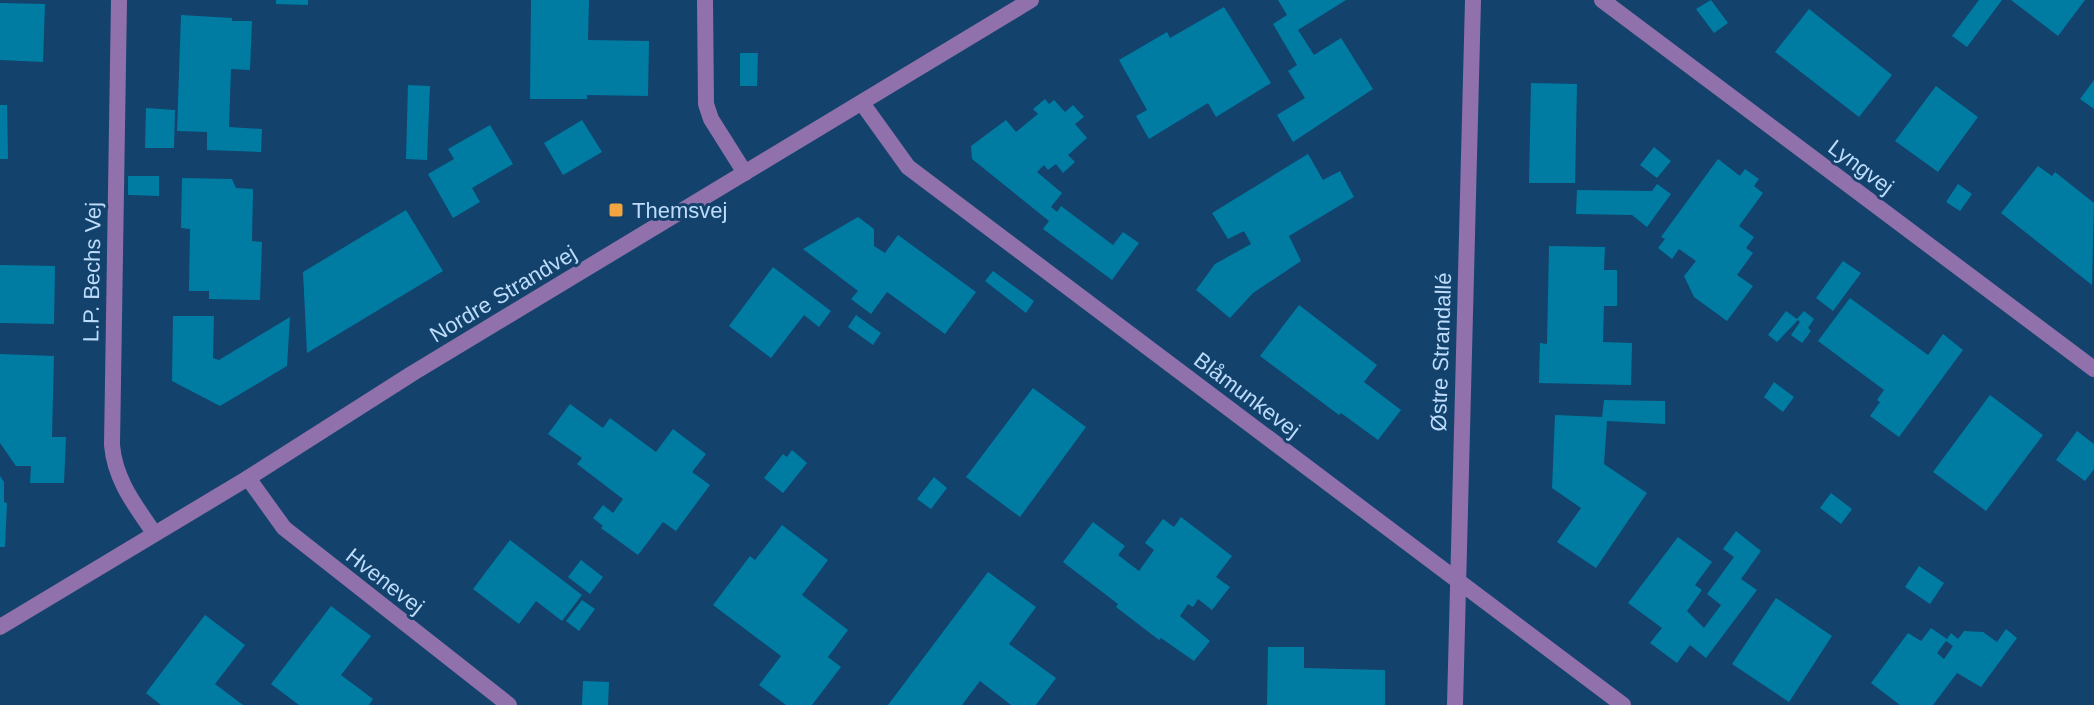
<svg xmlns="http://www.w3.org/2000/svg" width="2094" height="705" viewBox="0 0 2094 705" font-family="Arial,sans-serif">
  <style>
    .building { fill: #007ca3; fill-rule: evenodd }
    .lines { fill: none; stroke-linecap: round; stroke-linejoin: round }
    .minor { stroke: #9171ab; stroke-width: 16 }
    .tertiary { stroke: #9171ab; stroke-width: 16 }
    .poi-dot { fill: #f2a541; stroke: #13426c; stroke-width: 3 }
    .labels { text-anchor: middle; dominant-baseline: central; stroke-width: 6; stroke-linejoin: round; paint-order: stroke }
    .street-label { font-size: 22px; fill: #bddcfb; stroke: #13426c }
    .poi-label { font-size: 22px; fill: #bddcfb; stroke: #13426c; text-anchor: start }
  </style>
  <rect width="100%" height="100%" fill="#13426c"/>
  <path class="building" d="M276 0H308V5L276 4Z
    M531 0H589L588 40 649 41 648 96 587 95V99H530Z
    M1278 0H1346L1298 30 1314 55 1341 38 1373 89 1293 142 1277 115 1305 98 1288 71 1297 65 1273 24 1287 15Z
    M1711 0 1728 23 1714 33 1696 9Z
    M1979 0H2002L1967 47 1952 36Z
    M2011 0H2085L2058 36Z
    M0 3 45 4 43 62 0 60Z
    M1224 7 1271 83 1216 117 1208 103 1149 139 1136 116 1147 110 1119 60 1167 32 1170 38Z
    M1809 9 1892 75 1859 117 1775 52Z
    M181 15 232 18V21H252L250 70 231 69 229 127 262 129 261 152 207 150V132L177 131Z
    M740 53H758L757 86H740Z
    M2094 80V109L2080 99Z
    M1531 83 1577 84 1575 183H1529Z
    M408 85 430 86 427 160 406 159Z
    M1936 86 1978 117 1938 172 1895 141Z
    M1045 99 1049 104 1054 100 1065 112 1073 105 1084 117 1075 124 1087 138 1068 155 1075 162 1063 173 1056 164 1048 170 1044 165 1037 172 1062 193 1051 207 1057 212 1061 206 1113 245 1123 232 1139 243 1112 280 1043 229 1049 221 972 159 971 146 1006 120 1016 132 1038 114 1033 109Z
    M0 105H7L8 159H0Z
    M146 108 175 110 174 148H145Z
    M582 120 602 152 563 175 544 143Z
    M490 125 513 164 472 188 480 202 453 218 428 174 454 159 448 149Z
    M1654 147 1671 161 1657 178 1640 165Z
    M1308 154 1323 180 1340 171 1354 197 1289 236 1301 261 1253 293 1230 318 1196 290 1215 264 1251 244 1244 231 1228 239 1212 213Z
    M1718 159 1740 176 1745 169 1759 179 1754 186 1763 193 1739 226 1754 237 1746 248 1753 253 1737 275 1753 286 1727 321 1694 297 1684 276 1696 261 1679 249 1672 259 1658 248 1665 239 1661 237Z
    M2038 166 2052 176 2055 172 2094 203 2092 285 2001 213Z
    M128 176H159V196L128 195Z
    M182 178 232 179 236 188 253 189 252 241 262 242 260 300 209 299V291H189L190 229 181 228Z
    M1657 184 1671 194 1647 227 1632 215 1576 214 1577 190 1652 191Z
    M1958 184 1972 194 1960 211 1946 202Z
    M406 210 443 271 307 353 303 272Z
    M858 217 874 229V246L885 253 898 235 976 292 945 334 887 292 871 314 851 299 858 291 803 249Z
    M1549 246 1605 247 1604 270H1617V306H1604L1603 342 1632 343 1631 385 1539 383 1540 343 1547 344Z
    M1843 261 1861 273 1833 311 1816 298Z
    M0 265 55 266 54 324 0 323Z
    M773 267 831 311 819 327 804 315 771 358 729 326Z
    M993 271 1034 301 1026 313 985 281Z
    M1850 298 1928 355 1943 334 1963 350 1899 437 1870 416 1880 402 1877 400 1884 390 1818 341Z
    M1299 305 1377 365 1364 382 1401 410 1378 440 1341 413 1339 415 1260 356Z
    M1786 311 1797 319 1804 311 1814 319 1808 328 1811 331 1802 343 1791 335 1800 322 1798 320 1777 342 1768 335Z
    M856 315 881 333 873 345 848 327Z
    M173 316H214L213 358 219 360 290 317 287 366 220 406 172 381Z
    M0 354 54 356 52 437H66L64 483H30L31 466H16L0 443Z
    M1774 382 1794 397 1783 412 1764 397Z
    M1033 388 1086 427 1020 517 966 477Z
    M1990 395 2043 435 1986 511 1933 472Z
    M1604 400 1665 401V424L1607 421 1604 464 1647 493 1596 568 1557 542 1581 508 1552 488 1555 415 1602 417Z
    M570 404 603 428 610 418 656 452 673 429 706 454 692 472 710 485 676 531 663 522 638 555 601 528 603 526 593 518 603 505 613 513 623 499 577 464 582 458 548 434Z
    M2077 431 2094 444V469L2085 481 2056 460Z
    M792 450 807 463 783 493 764 478 783 454 787 457Z
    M0 476 4 482V502L7 503 5 547H0Z
    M934 477 947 488 931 509 917 499Z
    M1831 493 1852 509 1841 524 1820 508Z
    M1181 517 1232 556 1216 577 1230 587 1212 610 1198 599 1193 607 1188 604 1180 616 1210 641 1194 661 1161 638 1159 640 1116 607 1118 604 1063 562 1093 522 1125 546 1118 555 1139 571 1154 550 1145 543 1163 519 1174 527Z
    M782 525 828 560 802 595 848 630 828 657 841 667 812 705H786L759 685 781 656 713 605 750 556 755 560Z
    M1736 531 1761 551 1741 579 1757 590 1706 658 1690 645 1677 663 1650 643 1662 628 1628 603 1678 537 1712 562 1695 585 1702 590 1687 611 1704 628 1721 605 1707 594 1734 557 1723 549Z
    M510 540 582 595 562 621 536 601 519 624 473 589Z
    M581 560 603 577 590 594 568 577Z
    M1919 566 1944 583 1930 604 1905 587Z
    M988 572 1036 607 1009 644 1056 678 1036 705H1011L980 681 962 705H888Z
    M1776 598 1832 636 1789 702 1732 664Z
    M582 600 595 609 579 631 566 621Z
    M331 606 371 636 341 675 373 699 369 705H299L271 684Z
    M205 615 245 645 215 684 243 705H161L146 693Z
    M1931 628 1947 639 1951 633 1958 639 1964 631 1983 632 1997 642 2006 629 2017 638 1981 687 1957 673 1933 705H1900L1871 683 1908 633 1921 641ZM1946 641 1953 646 1944 659 1937 653Z
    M1268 647H1304V668L1385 670V705H1267Z
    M583 681 609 682 608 705H582Z"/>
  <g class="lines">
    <path class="minor" d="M119 0 112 445C115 480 135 505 154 533
      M705 0 706 104 711 119 745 173
      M1602 0 2094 369
      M862 103 908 167 1623 705
      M248 478 284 528 509 705
      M1455 705 1473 0"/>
    <path class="tertiary" d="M0 627 248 478 413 373 1031 0"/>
  </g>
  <rect class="poi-dot" x="608" y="202" width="16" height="16" rx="4"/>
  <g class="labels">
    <g class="street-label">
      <text transform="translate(1861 167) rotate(37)">Lyngvej</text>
      <text transform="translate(92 272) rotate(-89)">L.P. Bechs Vej</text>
      <text transform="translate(503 294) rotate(-31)">Nordre Strandvej</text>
      <text transform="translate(1441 352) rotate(-88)">Østre Strandallé</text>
      <text transform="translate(1247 395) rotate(37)">Blåmunkevej</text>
      <text transform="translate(385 581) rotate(38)">Hvenevej</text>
    </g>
    <g class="poi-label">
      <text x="632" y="210">Themsvej</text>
    </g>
  </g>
</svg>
